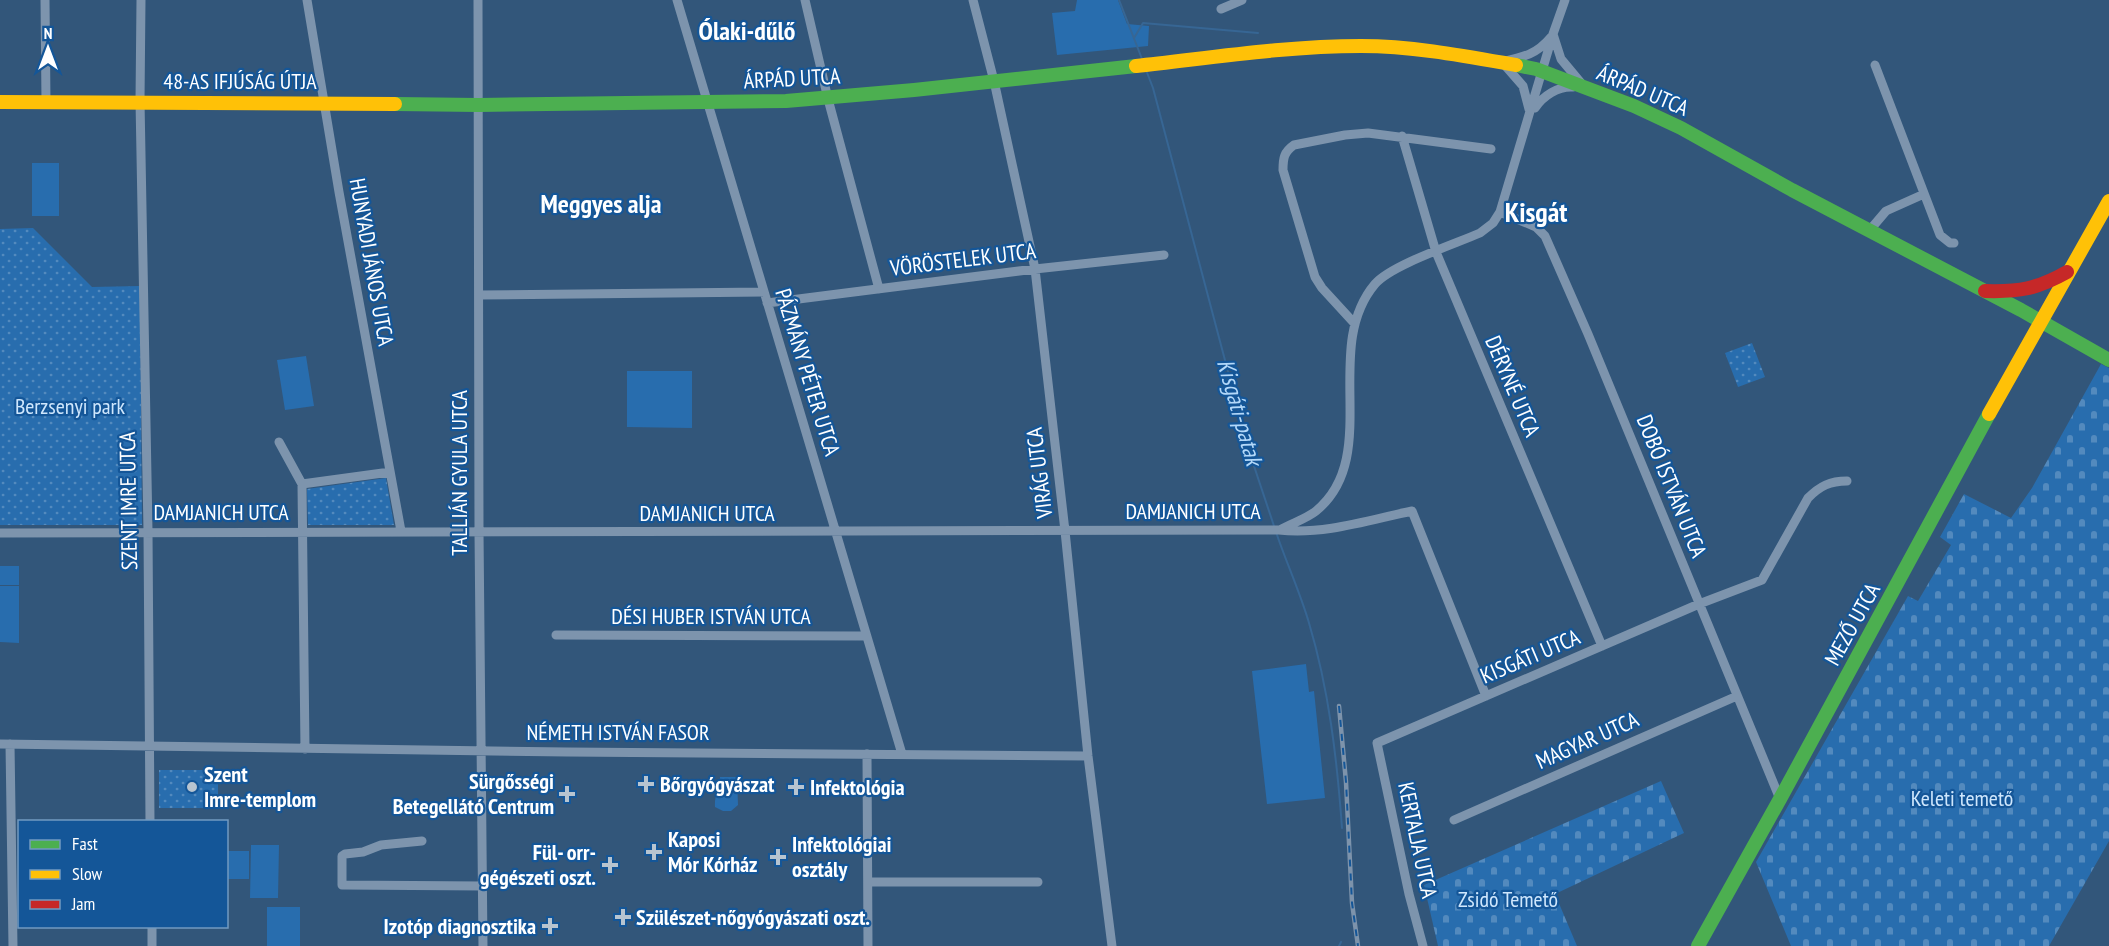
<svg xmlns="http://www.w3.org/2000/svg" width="2109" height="946" viewBox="0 0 2109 946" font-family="'PT Sans Narrow',sans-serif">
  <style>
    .grass { fill: #286dae }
    .cemetery { fill: url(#cemetery-stones) }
    .park { fill: url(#park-dots) }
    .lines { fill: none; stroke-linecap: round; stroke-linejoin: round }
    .stream { stroke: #376694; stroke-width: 2 }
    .street { stroke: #7d94ad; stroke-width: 9 }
    .fast { stroke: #4caf50; stroke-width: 14 }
    .slow { stroke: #ffc107; stroke-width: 14 }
    .jam { stroke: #c62828; stroke-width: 14 }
    .rail-casing { stroke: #7d93ab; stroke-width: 4.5 }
    .rail { stroke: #145698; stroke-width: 2; stroke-dasharray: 7; stroke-linecap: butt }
    .poi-dot { fill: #b7c4d0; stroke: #145698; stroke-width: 2 }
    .labels { text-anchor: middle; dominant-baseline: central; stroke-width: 4.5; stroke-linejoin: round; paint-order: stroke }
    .street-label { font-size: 22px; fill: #fff; stroke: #145698 }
    .park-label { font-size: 22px; fill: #cfe7fd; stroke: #145698 }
    .poi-label { font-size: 22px; font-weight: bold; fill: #fff; stroke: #145698; text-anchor: start }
    .water-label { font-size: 24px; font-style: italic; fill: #b3d8f9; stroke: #145698 }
    .quarter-label { font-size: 26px; font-weight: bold; fill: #fff; stroke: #145698 }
    .district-label { font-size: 28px; font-weight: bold; fill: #fff; stroke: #145698 }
  </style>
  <defs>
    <pattern id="cemetery-stones" width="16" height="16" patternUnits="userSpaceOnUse" patternTransform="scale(1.5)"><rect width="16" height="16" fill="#286dae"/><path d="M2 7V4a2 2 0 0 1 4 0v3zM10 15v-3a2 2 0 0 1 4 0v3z" fill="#538abe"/></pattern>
    <pattern id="park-dots" width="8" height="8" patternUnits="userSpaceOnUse" patternTransform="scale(1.5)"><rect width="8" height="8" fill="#286dae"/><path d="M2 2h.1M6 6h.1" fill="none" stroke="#538abe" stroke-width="1.8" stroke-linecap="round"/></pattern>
  </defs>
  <rect width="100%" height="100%" fill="#32567a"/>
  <path class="grass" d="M1077 0H1118L1127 24 1149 26 1148 46 1057 55 1052 13 1075 11Z
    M32 163H59V216H32Z
    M306 356 314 406 285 410 277 360Z
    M627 371H692V428L627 427Z
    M0 566H19V585H0Z
    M0 586H19V643L0 642Z
    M1306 664 1309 692 1314 691 1325 798 1267 804 1252 671Z
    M720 777H737L738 805 731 811H723L715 807C714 796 720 787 720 777Z
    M251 845H279L278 898H250Z
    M227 851H249V879H227Z
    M267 907H300V946H267Z"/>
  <path class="cemetery" d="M2101 364 2109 368V841L2049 946H1791L1756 862 1908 596 1918 601 1951 545 1940 537 1964 494 2011 518 2032 488Z
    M1661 781 1684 833 1555 894 1577 946H1438L1424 885Z"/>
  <path class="park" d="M33 228 92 287 140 286 142 525H0V229Z
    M1752 343 1765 377 1738 387 1725 353Z
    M386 478 394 525H308L307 489Z
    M159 770H218V808H159Z"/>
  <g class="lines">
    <path class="stream" d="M1119 0 1142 59
      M1134 38 1143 23 1258 33
      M1146 70 1153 88 1249 451 1274 526
      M1276 532C1286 562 1300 592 1309 623 1329 690 1337 759 1342 828
      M1339 946 1341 942"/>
    <path class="street" d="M45 0 46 102
      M141 0 140 101 148 531 150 822
      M307 0 339 192 401 531
      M478 0 479 532 483 946
      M677 0 902 754
      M805 0 828 99 879 289
      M973 0 994 81 1035 269 1065 531 1088 756 1112 946
      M1221 9 1242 0
      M1553 34 1561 59 1581 83
      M1875 65 1940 235 1950 243H1954
      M1535 108C1543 96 1558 86 1573 87
      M1529 109 1523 86 1502 62C1524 57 1537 54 1551 37
      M1402 136 1436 252 1602 646
      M1500 212 1536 227 1545 236 1588 334 1780 799
      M1869 231 1886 211 1924 194
      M479 295 764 292
      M767 303 1035 269 1164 255
      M1355 324 1322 288 1315 277 1283 170C1283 158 1284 152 1294 145L1345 135 1368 133 1491 149
      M279 442 302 484 305 749
      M302 484 390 472
      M1280 530C1292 523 1306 519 1316 511 1383 456 1320 349 1375 284 1391 265 1455 244 1480 233L1493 223 1500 212 1553 34 1565 0
      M0 533 1279 530C1324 535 1369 520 1412 511L1486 696
      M556 635 866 636
      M0 744 567 752 1088 756
      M10 744 13 946
      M867 754 868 946
      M1454 820 1737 696
      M422 841 381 845 363 852 345 854 342 856V885L483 886
      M868 882H1038
      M152 946V926
      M1423 946 1409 894 1377 743 1699 604 1762 580 1808 498C1820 486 1830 481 1847 481"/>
    <path class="fast" d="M1516 65 1536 69 1634 106 1681 128 1792 190 2021 310 2109 360
      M395 104 479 105 786 101 914 90 1136 66
      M1698 946 1780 799 1989 414"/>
    <path class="slow" d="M1136 66C1210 58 1286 46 1361 46 1413 46 1465 56 1516 65
      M0 102 395 104
      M1989 414 2109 201"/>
    <path class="jam" d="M1985 291C2019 292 2037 289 2067 272"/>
    <g class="rail-casing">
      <path id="rail" d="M1339 706 1346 782 1352 903 1358 946"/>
    </g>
    <use href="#rail" class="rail"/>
  </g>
  <g class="poi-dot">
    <path d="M643 775h6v6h6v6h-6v6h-6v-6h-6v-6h6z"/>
    <circle cx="192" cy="787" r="6"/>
    <path d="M793 778h6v6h6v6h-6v6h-6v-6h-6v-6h6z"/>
    <path d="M564 785h6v6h6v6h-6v6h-6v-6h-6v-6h6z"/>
    <path d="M651 843h6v6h6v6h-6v6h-6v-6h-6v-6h6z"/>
    <path d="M775 848h6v6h6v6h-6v6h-6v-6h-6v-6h6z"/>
    <path d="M607 856h6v6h6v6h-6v6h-6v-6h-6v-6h6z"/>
    <path d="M620 908h6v6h6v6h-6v6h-6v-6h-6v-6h6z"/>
    <path d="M547 917h6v6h6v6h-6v6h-6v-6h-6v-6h6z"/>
  </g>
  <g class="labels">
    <g class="street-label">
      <text transform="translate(792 78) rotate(-3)">ÁRPÁD UTCA</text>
      <text x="240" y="81">48-AS IFJÚSÁG ÚTJA</text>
      <text transform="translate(1643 90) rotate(23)">ÁRPÁD UTCA</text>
      <text transform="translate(963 259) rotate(-7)">VÖRÖSTELEK UTCA</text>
      <text transform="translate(372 262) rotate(80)">HUNYADI JÁNOS UTCA</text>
      <text transform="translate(808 372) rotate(73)">PÁZMÁNY PÉTER UTCA</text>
      <text transform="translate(1513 386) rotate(67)">DÉRYNÉ UTCA</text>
      <text transform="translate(459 473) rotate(-90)">TALLIÁN GYULA UTCA</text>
      <text transform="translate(1039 473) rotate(-97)">VIRÁG UTCA</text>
      <text transform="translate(1672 486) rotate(68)">DOBÓ ISTVÁN UTCA</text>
      <text transform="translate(128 501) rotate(-91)">SZENT IMRE UTCA</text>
      <text x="1193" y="511">DAMJANICH UTCA</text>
      <text x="221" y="512">DAMJANICH UTCA</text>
      <text x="707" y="513">DAMJANICH UTCA</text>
      <text x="711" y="616">DÉSI HUBER ISTVÁN UTCA</text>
      <text transform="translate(1852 624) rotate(-61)">MEZŐ UTCA</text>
      <text transform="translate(1530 656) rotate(-23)">KISGÁTI UTCA</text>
      <text x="618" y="732">NÉMETH ISTVÁN FASOR</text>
      <text transform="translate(1587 740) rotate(-24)">MAGYAR UTCA</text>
      <text transform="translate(1418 840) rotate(78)">KERTALJA UTCA</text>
    </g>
    <g class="park-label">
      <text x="70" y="406">Berzsenyi park</text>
      <text x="1962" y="798">Keleti temető</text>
      <text x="1508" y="899">Zsidó Temető</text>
    </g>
    <g class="poi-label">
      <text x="204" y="774">Szent<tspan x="204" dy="25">Imre-templom</tspan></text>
      <text x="554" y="781" text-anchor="end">Sürgősségi<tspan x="554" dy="25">Betegellátó Centrum</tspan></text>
      <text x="660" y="784">Bőrgyógyászat</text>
      <text x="810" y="787">Infektológia</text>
      <text x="668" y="839">Kaposi<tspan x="668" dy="25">Mór Kórház</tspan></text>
      <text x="792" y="844">Infektológiai<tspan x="792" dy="25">osztály</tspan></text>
      <text x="596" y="852" text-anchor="end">Fül- orr-<tspan x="596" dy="25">gégészeti oszt.</tspan></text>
      <text x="636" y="917">Szülészet-nőgyógyászati oszt.</text>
      <text x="536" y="926" text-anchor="end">Izotóp diagnosztika</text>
    </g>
    <g class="water-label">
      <text transform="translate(1240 412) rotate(74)">Kisgáti-patak</text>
    </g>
    <g class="quarter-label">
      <text x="747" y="30">Ólaki-dűlő</text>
      <text x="601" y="203">Meggyes alja</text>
    </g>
    <g class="district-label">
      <text x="1536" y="211">Kisgát</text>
    </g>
  </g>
  <rect x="18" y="820" width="210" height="108" fill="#145698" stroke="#729ac1" stroke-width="1.5"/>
  <rect x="30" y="840" width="30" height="9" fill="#4caf50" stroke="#729ac1" stroke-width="1.5"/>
  <text x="72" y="850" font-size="18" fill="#ffffff">Fast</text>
  <rect x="30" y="870" width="30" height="9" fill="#ffc107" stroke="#729ac1" stroke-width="1.5"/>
  <text x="72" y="880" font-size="18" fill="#ffffff">Slow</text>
  <rect x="30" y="900" width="30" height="9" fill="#c62828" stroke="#729ac1" stroke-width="1.5"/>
  <text x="72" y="910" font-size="18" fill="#ffffff">Jam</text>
  <g transform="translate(48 48)" stroke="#145698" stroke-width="4.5" paint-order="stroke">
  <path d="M0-4.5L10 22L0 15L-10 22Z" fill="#ffffff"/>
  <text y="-9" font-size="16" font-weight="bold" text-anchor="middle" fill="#ffffff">N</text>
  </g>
</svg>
